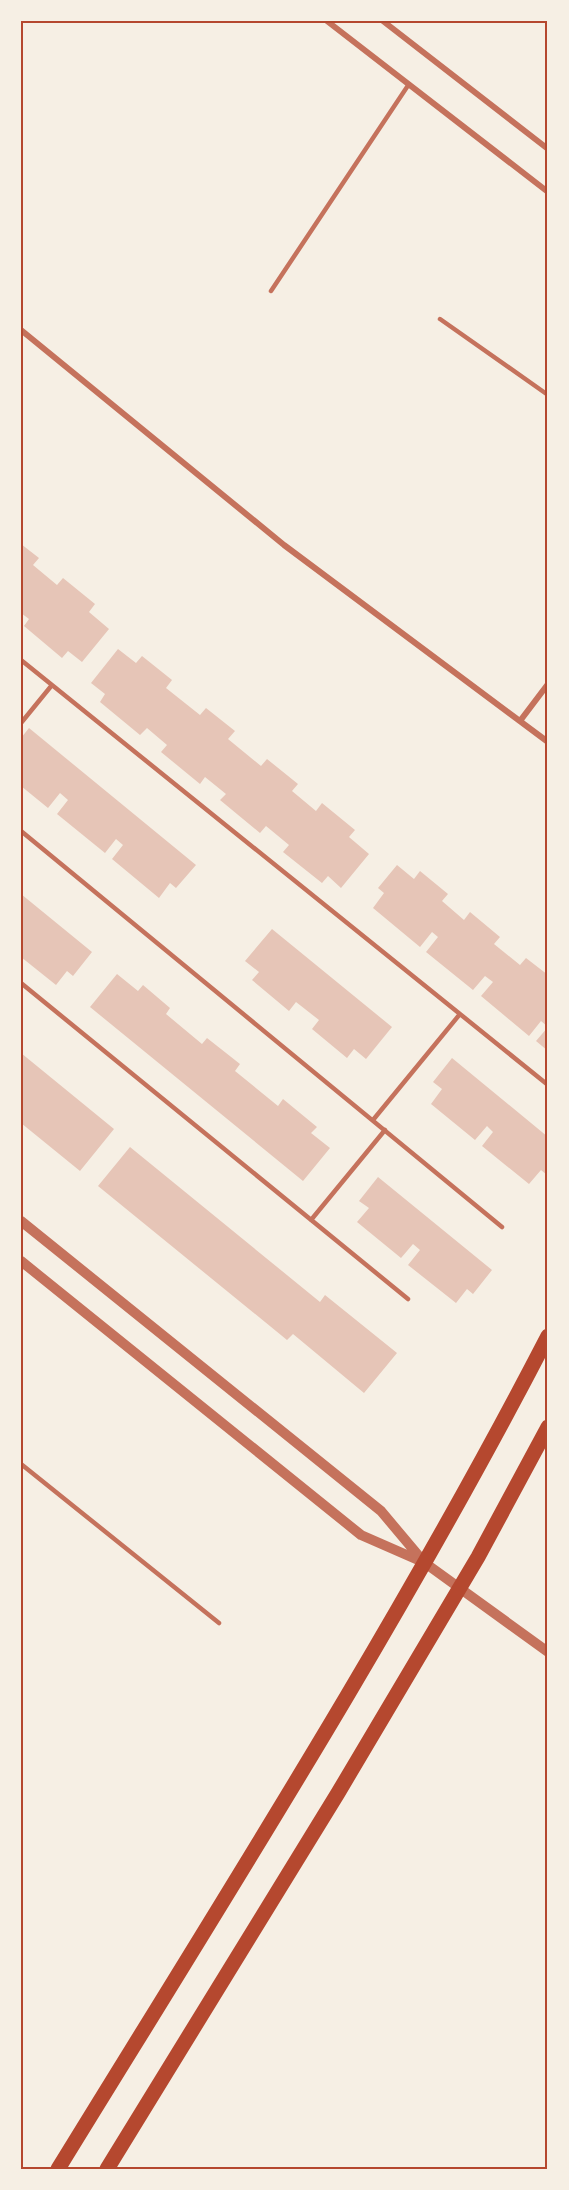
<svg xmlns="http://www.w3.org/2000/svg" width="569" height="2190" viewBox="0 0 569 2190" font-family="'Noto Sans',sans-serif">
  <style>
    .building { fill: #e6c5b7 }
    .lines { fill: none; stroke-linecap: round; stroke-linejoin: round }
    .service { stroke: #c5725c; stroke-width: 4.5 }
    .minor { stroke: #c5725c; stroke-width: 6 }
    .tertiary { stroke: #c5725c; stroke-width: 10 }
    .primary { stroke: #b5482f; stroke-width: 15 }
    .neatline { fill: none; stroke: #b5482f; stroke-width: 2 }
  </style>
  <rect width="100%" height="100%" fill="#f6efe4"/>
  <path class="building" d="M21 544 39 558 33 565 57 585 63 578 95 604 89 612 109 629 82 662 68 651 62 658 24 626 29 619 21 613Z
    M118 649 136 663 142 656 172 680 166 688 200 715 206 708 235 731 228 739 261 766 267 759 298 784 292 791 316 811 322 803 355 830 349 837 369 854 341 888 328 876 322 883 283 852 289 845 266 826 260 833 220 800 226 794 205 777 200 784 161 752 167 745 147 728 140 735 100 702 105 694 91 683Z
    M29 728 196 865 176 888 170 883 159 898 112 859 123 845 116 839 105 853 57 814 68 800 60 793 48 808 21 786V738Z
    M397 865 414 879 420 871 448 894 442 901 464 920 470 912 500 937 494 944 520 965 526 958 548 975V1051L536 1041 548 1027 541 1021 529 1036 481 996 493 982 485 976 473 990 426 952 438 937 432 932 420 947 373 908 384 893 378 888Z
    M21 894 92 952 73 976 67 971 56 985 21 957Z
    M272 929 392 1027 366 1059 354 1049 347 1058 312 1029 319 1020 296 1002 289 1011 252 980 259 972 245 961Z
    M117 974 138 991 143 985 170 1008 166 1014 202 1044 207 1038 240 1064 235 1071 278 1106 283 1099 317 1127 311 1133 330 1148 303 1181 90 1007Z
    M21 1053 114 1129 80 1171 21 1123Z
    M452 1058 548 1137 547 1175 541 1170 529 1184 482 1146 493 1132 487 1126 475 1140 431 1104 442 1089 433 1082Z
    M130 1147 320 1302 325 1295 397 1353 364 1393 293 1334 287 1340 98 1186Z
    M378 1177 492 1270 473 1294 467 1289 456 1303 408 1265 420 1250 413 1244 401 1258 357 1222 369 1208 359 1201Z"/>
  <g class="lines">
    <path class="service" d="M271 291 409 84
      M440 319 548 395
      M21 660 548 1085
      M21 723 52 685
      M21 831 502 1227
      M21 983 408 1299
      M373 1120 460 1014
      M311 1220 385 1130
      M21 1464 219 1623"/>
    <path class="minor" d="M327 21 548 192
      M383 21 548 149
      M21 330 284 545 548 742
      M520 721 548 684"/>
    <path class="tertiary" d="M21 1221 381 1511 423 1561
      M21 1261 361 1535 425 1563 548 1652"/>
    <path class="primary" d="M58 2169C227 1894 400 1622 548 1336
      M107 2169 338 1793 478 1557 548 1427"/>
  </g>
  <rect width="569" height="2190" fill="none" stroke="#f6efe4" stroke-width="45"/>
  <rect x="22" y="22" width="524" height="2146" class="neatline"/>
</svg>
